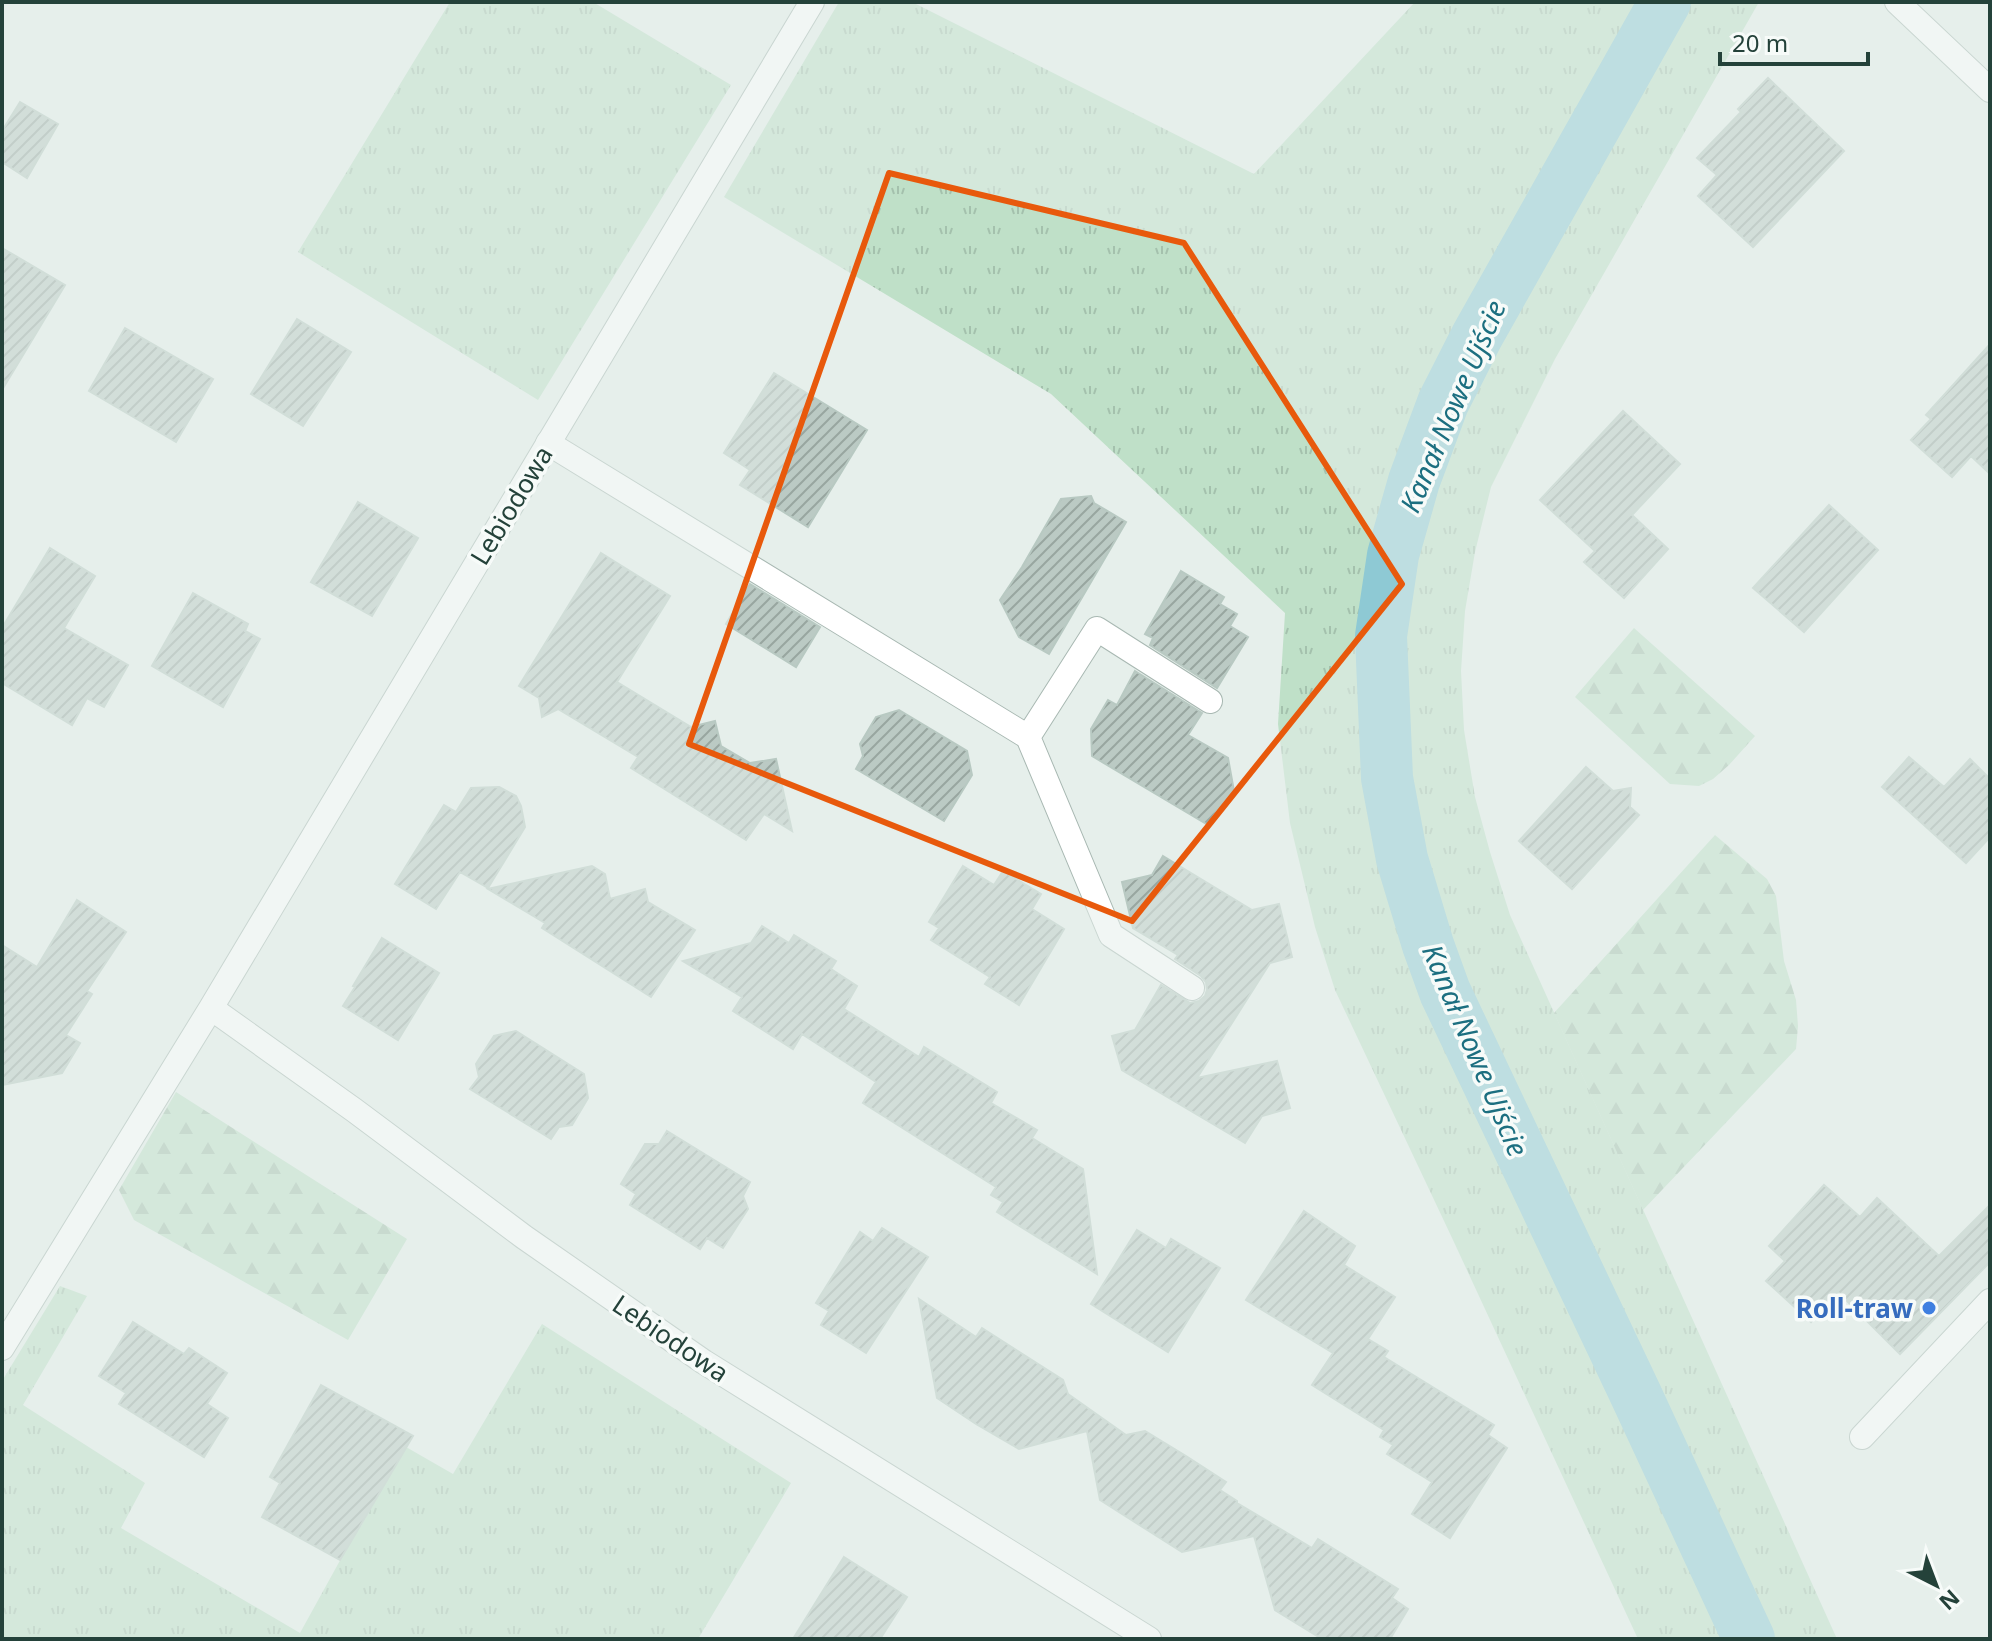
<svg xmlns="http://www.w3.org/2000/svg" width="1992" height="1641" viewBox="0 0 1992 1641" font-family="'Noto Sans',sans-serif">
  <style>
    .grass { fill: url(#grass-tufts) }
    .forest { fill: url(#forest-firs) }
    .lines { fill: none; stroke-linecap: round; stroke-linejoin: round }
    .canal { stroke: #8ec9d4; stroke-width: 52 }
    .building { fill: url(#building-hatch); stroke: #b8c9c2; stroke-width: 2 }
    .service-casing { stroke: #a8b8b2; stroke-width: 26 }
    .minor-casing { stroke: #a8b8b2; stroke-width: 26 }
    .tertiary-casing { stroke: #a8b8b2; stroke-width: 26 }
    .service { stroke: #fff; stroke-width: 24 }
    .minor { stroke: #fff; stroke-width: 24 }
    .tertiary { stroke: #fff; stroke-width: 24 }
    .marked { fill: none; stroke: #e8590c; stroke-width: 6; stroke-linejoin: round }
    .shop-dot { fill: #3f7fe0; stroke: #f7fbf9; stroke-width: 3 }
    .labels { text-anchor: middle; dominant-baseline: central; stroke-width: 7; stroke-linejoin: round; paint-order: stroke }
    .street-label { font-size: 26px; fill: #24423a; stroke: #f7fbf9 }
    .shop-label { font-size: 26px; font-weight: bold; fill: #366cbe; stroke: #f7fbf9; text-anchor: end }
    .water-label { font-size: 28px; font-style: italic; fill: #1c6f80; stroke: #f7fbf9 }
  </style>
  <defs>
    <pattern id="grass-tufts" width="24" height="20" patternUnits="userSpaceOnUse" patternTransform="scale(2)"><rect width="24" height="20" fill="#bfe0c8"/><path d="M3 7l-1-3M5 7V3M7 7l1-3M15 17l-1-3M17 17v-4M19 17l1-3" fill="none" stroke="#a4c1ad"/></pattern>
    <pattern id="forest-firs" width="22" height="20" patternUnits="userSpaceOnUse" patternTransform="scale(2)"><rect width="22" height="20" fill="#bfe0c8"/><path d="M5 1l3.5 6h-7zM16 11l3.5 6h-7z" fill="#a4c1ad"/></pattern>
    <pattern id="building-hatch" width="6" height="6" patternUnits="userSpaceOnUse" patternTransform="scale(2)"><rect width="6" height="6" fill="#bbcac4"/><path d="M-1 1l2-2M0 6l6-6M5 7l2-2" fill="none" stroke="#98a6a0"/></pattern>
  </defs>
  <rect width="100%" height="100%" fill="#e6efeb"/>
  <path class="grass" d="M450 2H593L731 85 538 400 298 252Z
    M839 2H912L1254 174 1415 2H1759L1555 359 1491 487 1475 552 1465 611 1461 671 1464 730 1475 797 1490 852 1510 915 1837 1639H1638L1453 1240 1335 990 1315 927 1290 823 1278 724 1285 613 1051 394 724 197Z
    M60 1286 87 1296 23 1405 145 1483 121 1528 300 1633 359 1526H361L406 1447 453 1474 542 1324 791 1483 698 1639H2V1381Z"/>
  <path class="forest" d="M1634 628 1755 736 1729 765 1713 779 1699 786 1670 784 1575 697Z
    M1715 835 1767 879 1776 896 1784 961 1796 1000 1798 1026 1796 1049 1643 1210 1554 1013Z
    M176 1092 407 1239 348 1340 134 1220 119 1190Z"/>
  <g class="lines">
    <path class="canal" d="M1665 2 1477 336 1443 403 1414 481 1393 555 1381 636 1387 778 1402 859 1428 945 1445 992 1636 1395 1749 1639"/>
  </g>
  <path class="building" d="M1768 78 1844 151 1753 247 1698 196 1717 175 1697 158 1741 112 1738 109Z
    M20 102 58 124 27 178 2 162V131Z
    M2 248 65 285 2 390Z
    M297 319 351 352 303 426 251 394Z
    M125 328 213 379 176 442 89 391Z
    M1990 344V474L1971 456 1952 477 1911 440 1931 419 1926 415Z
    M774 373 867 430 808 527 740 485 750 470 724 453Z
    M1623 411 1680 464 1632 515 1668 549 1624 598 1584 562 1595 551 1540 500Z
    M1091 496 1094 503 1126 522 1049 654 1019 637 1000 600 1022 567 1061 499Z
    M358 502 418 538 372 616 311 582Z
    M1829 505 1878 550 1804 632 1753 588Z
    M50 548 95 576 64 628 128 665 104 707 87 698 72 725 2 683V628Z
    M601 553 670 596 617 682 691 727 715 721 721 746 750 763 776 759 792 831 764 814 746 840 631 768 638 757 558 709 542 717 539 698 519 686Z
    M1181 571 1224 597 1220 604 1237 614 1230 626 1248 637 1217 688 1150 645 1153 638 1145 634Z
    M750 584 820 627 796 667 726 624Z
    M193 593 248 624 245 631 260 639 223 707 152 666Z
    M1135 671 1202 713 1188 735 1228 758 1234 791 1226 807H1219L1208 825 1092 756 1091 729 1108 700 1117 705Z
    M899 710 967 751 972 775 944 821 856 769 863 756 860 744 876 717Z
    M1909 757 1944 787 1970 759 1990 779V837L1966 863 1882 787Z
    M1586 767 1613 791 1631 788 1630 807 1639 815 1572 889 1519 841Z
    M499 787 516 796 521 806 525 827 488 888 460 872 436 909 395 884 444 805 456 812 471 788Z
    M1163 856 1252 910 1279 904 1292 957 1270 963 1197 1078 1277 1061 1290 1108 1262 1116 1245 1143 1122 1070 1112 1036 1135 1030 1161 985 1190 1003 1199 1001 1205 996 1207 990 1206 982 1201 976 1175 959 1178 955 1133 928 1122 882 1152 875Z
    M592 866 605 874 610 899 645 889 648 902 695 930 651 997 542 928 545 923 488 889Z
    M963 866 994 885 1003 871 1041 894 1032 909 1064 929 1019 1005 985 984 990 977 931 940 939 928 929 922Z
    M77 900 126 932 87 991 92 994 66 1035 80 1043 62 1073 2 1085V945L37 967Z
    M762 926 789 943 794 935 836 961 831 969 857 986 844 1009 919 1057 924 1047 997 1092 991 1103 1037 1130 1032 1138 1083 1169 1097 1274 997 1212 1003 1202 991 1195 996 1187 863 1103 876 1082 802 1034 793 1049 733 1011 742 997 683 961 751 943Z
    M382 938 439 973 398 1040 343 1006 355 987 353 986Z
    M516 1031 584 1074 588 1098 572 1125 559 1127 551 1139 470 1089 479 1077 476 1064 494 1036Z
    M667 1131 750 1182 743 1196 748 1209 723 1248 707 1238 700 1249 630 1205 636 1194 621 1184 645 1144H659Z
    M1824 1185 1860 1217 1877 1198 1939 1256 1990 1205V1262L1900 1354 1838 1292 1811 1322 1766 1281 1785 1261 1769 1246Z
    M1304 1211 1355 1246 1344 1265 1395 1297 1368 1339 1388 1351 1384 1357 1494 1425 1488 1435 1507 1448 1450 1538 1412 1514 1432 1482 1387 1454 1393 1445 1380 1437 1384 1430 1312 1385 1333 1353 1246 1300Z
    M882 1228 928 1257 866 1353 821 1325 829 1311 816 1303 860 1232 873 1241Z
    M1137 1230 1166 1248 1171 1239 1220 1268 1168 1352 1091 1304Z
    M919 1299 976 1337 982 1328 1063 1380 1068 1394 1126 1435 1145 1431 1186 1456 1226 1482 1220 1490 1237 1501V1503L1312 1548 1318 1539 1398 1589 1392 1598 1408 1609 1390 1639H1322L1275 1610 1254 1536 1182 1552 1100 1500 1087 1431 1019 1449 976 1424 937 1398Z
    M133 1322 184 1354 189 1348 227 1373 207 1404 228 1418 204 1457 119 1404 126 1393 99 1376Z
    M321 1385 413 1436 340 1560 262 1517 280 1483 270 1477Z
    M844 1557 907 1597 880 1639H793Z"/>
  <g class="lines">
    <g class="service-casing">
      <path id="service" d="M548 443 1028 737 1111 935 1192 988
        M1028 737 1097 629 1210 701
        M1862 1437 1990 1301"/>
    </g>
    <g class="minor-casing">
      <path id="minor" d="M211 1008 354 1110 524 1237 704 1362 1149 1639
        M2 1348 211 1008 812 2"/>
    </g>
    <g class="tertiary-casing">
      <path id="tertiary" d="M1897 2 1990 90"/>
    </g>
    <use href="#service" class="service"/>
    <use href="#minor" class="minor"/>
    <use href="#tertiary" class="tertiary"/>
  </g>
  <path d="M0 0H1992V1641H0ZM889 173 1184 243 1402 584 1132 921 689 744Z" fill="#e6efeb" fill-opacity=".55" fill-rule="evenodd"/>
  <path class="marked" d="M889 173 1184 243 1402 584 1132 921 689 744Z"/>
  <circle class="shop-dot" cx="1929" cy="1308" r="8"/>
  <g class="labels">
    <g class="street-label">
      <text transform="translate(511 505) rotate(-59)">Lebiodowa</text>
      <text transform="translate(671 1338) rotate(34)">Lebiodowa</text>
    </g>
    <g class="shop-label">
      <text x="1913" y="1308">Roll-traw</text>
    </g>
    <g class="water-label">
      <text transform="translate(1452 406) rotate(-67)">Kanał Nowe Ujście</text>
      <text transform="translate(1476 1050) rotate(67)">Kanał Nowe Ujście</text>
    </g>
  </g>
  <rect width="1992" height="1641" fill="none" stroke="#24423a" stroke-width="8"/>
  <g transform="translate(1936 1585) rotate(138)" stroke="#f7fbf9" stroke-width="6" paint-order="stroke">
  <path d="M0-6L14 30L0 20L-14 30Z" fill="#24423a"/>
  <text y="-12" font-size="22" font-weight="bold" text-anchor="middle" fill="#24423a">N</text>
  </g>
  <path d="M1720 52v12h148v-12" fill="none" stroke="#24423a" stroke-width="4"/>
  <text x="1732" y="52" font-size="24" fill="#24423a" stroke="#f7fbf9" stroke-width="6" paint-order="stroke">20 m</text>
</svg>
